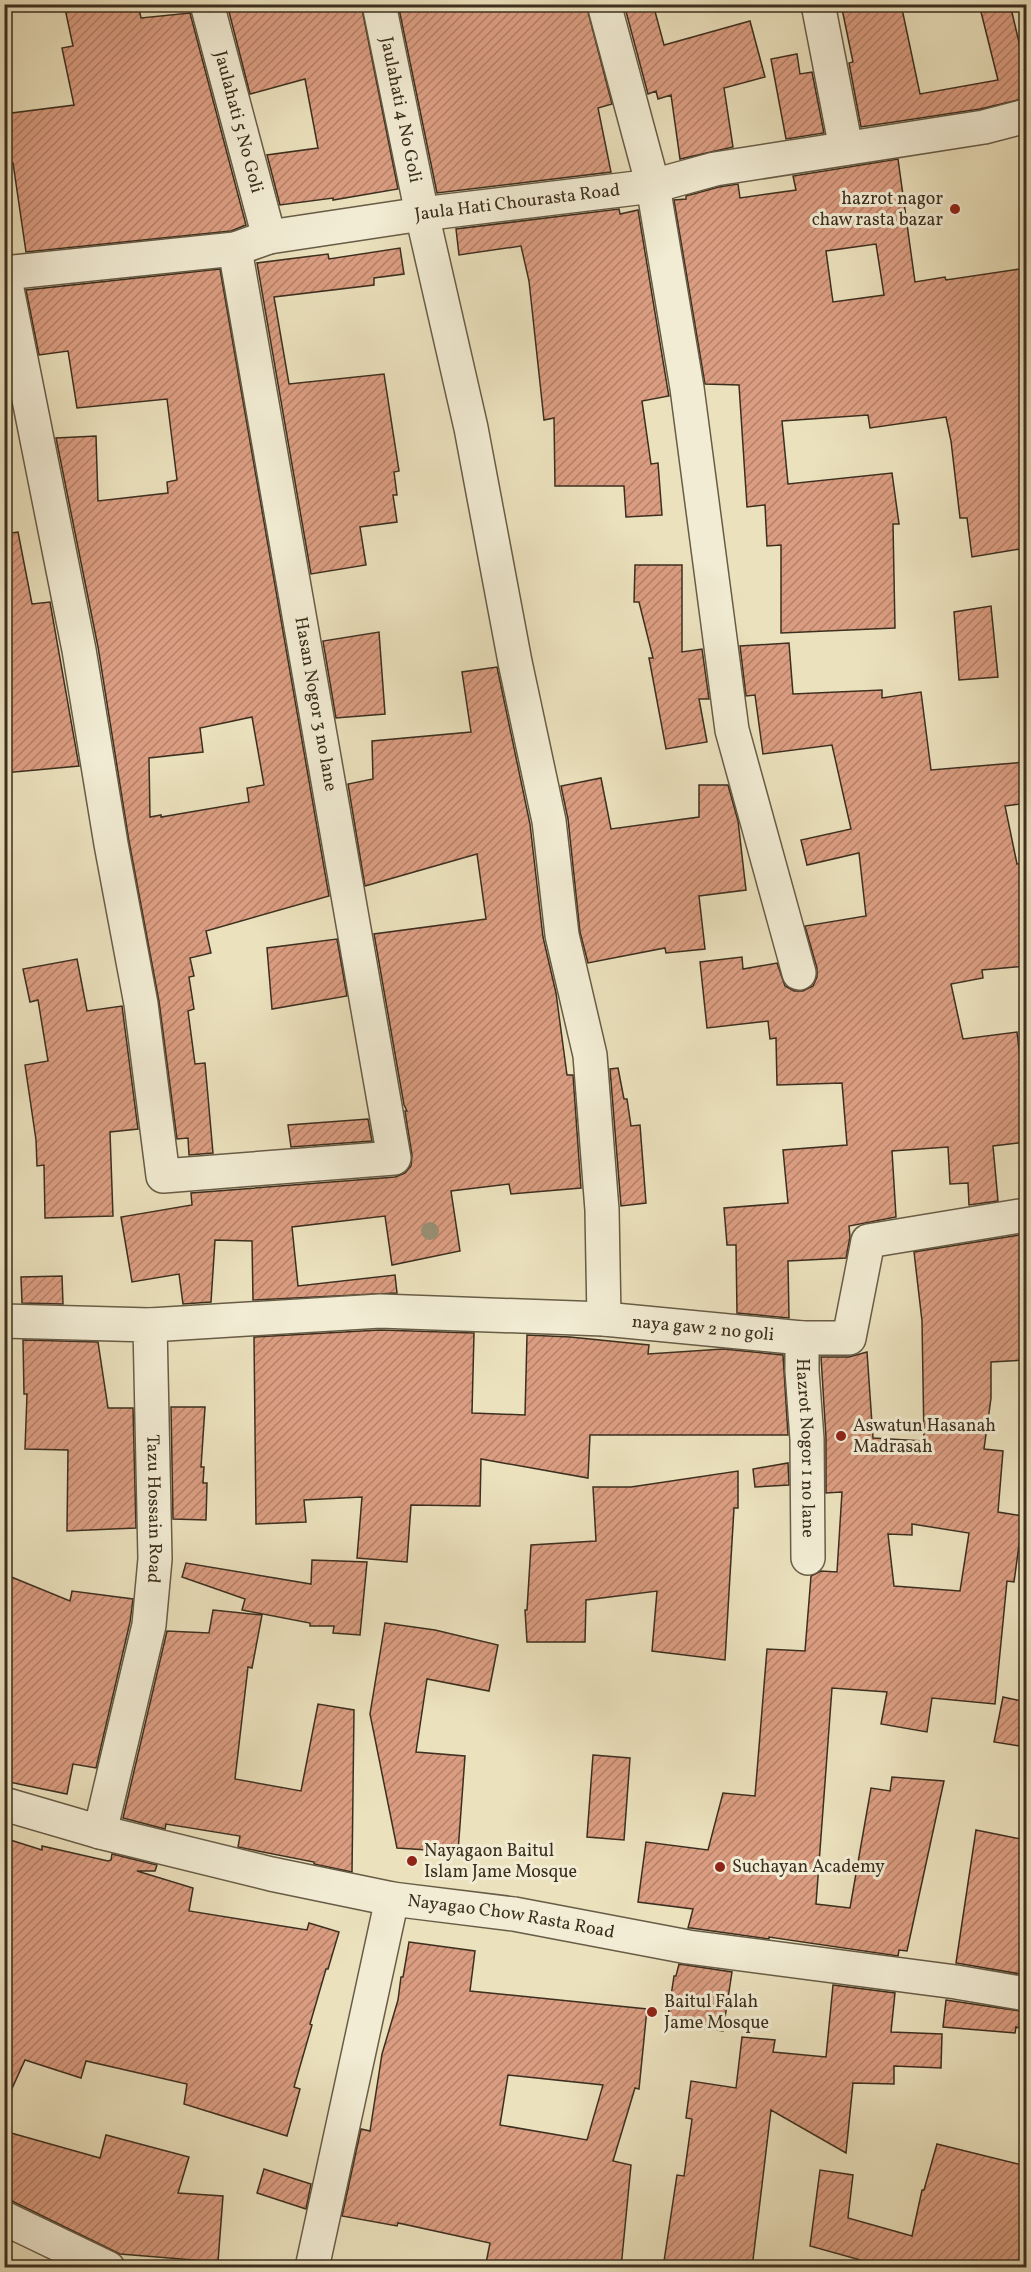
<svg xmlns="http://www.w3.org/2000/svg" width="1031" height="2272" viewBox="0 0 1031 2272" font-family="Vollkorn,serif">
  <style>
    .building { fill: url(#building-hatch); stroke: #3c2f1f; stroke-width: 1.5; fill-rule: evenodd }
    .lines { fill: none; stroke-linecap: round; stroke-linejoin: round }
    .minor-casing { stroke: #685c46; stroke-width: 36 }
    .minor { stroke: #f2ecd4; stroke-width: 33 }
    .tree { fill: #988f72 }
    .poi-dot { fill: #8f2418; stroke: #f2ecd4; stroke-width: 2 }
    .labels { text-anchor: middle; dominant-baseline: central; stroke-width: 6; stroke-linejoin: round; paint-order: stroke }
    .street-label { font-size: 18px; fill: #3c2f1f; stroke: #f2ecd4 }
    .poi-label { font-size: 18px; fill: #3c2f1f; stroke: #f2ecd4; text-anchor: start }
  </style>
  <defs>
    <pattern id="building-hatch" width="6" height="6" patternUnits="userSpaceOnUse" patternTransform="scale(1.5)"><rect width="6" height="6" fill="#db9d81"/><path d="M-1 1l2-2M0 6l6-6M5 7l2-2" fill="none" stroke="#b38069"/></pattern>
  </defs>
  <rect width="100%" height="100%" fill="#ebe1bd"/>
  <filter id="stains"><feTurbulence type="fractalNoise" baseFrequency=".00333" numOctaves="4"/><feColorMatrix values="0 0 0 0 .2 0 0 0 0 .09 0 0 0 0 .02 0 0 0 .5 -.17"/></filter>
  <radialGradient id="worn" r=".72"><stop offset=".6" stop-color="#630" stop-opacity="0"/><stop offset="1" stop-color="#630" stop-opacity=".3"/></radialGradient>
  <path class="building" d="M64 4H138L141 18 190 13 246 225 231 231 26 252 13 163 4 164V114L74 105 62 48 73 46Z
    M227 4H361L398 189 333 200V198L280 205 267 155 318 148 305 79 250 94Z
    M398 4H586L612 104 598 108 611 172 437 193Z
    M624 4H653L664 45 750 21 765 77 724 88 733 147 680 159 671 95 658 99 656 91 648 94Z
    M841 4H901L920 94 998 80 979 4H1010L1026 72V98L980 109 861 127 849 63 853 62Z
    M797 54 800 74 812 72 824 133 786 139 771 59Z
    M898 159 915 282 945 277 946 280 1026 268V548L972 557 967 518H960L951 441 946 417 870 428 868 415 782 421 788 484 892 473 899 524H893L895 628 781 633V545L767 546 765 505 747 507 739 385 705 384 674 200 686 199V196L719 187 738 184 740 198 796 190 793 176ZM876 244 884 295 833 302 826 251Z
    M619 209 620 214 638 210 668 391 669 396 642 401 651 464 658 463 662 515 626 517 624 486H555L554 418 544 420 529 281 521 246 459 255 456 229Z
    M400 248 404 274 374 278V285L274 297 289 384 384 374 399 471 394 472 397 495H393L397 522 360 527 366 565 311 574 257 263 328 254 329 259Z
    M220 269 329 896 206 931 211 953 190 958 194 976 189 977 194 1009 188 1011 195 1064 205 1063 213 1153 189 1155 188 1138 177 1139 159 1001 129 841 98 647 56 438 96 436 98 501 168 493 167 482 177 480 167 399 77 408 68 351 39 355 26 290ZM252 717 264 785 247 788 249 802 161 817V815L150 817 149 758 203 752 200 728Z
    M18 532 32 604 50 602 79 766 4 773V534Z
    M635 565H682V652L702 649 709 699H699L707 742 666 749 649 658H653L639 602H634Z
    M991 606 998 677 959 680 954 612Z
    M379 632 385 714 336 718 323 641Z
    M789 643 793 694 882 690V698L921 692 931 770 1026 762V803L1005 806 1017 864 1025 863 1026 966 982 970 983 978 951 984 963 1039 1017 1032 1020 1057 1026 1056V1142L993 1146 998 1201 969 1205 968 1183 950 1184 948 1147 892 1151 896 1217 849 1226 850 1237 846 1258 788 1261 789 1318 737 1313 736 1245H727L724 1208 788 1203 783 1150 847 1145 842 1083 777 1085 776 1038 770 1039 768 1021 707 1028 700 962 742 957 743 969 777 963 785 986 794 991H803L813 986 817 977V968L805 926 866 916 859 853 807 865 801 840 851 829 832 745 763 754 755 695 746 696 740 646Z
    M497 667 530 824 543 937 556 993 567 1075H573L581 1188 511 1194 509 1184 451 1191 460 1251 392 1265 385 1216 292 1227 298 1286 395 1275 397 1293 253 1300 252 1241 215 1240 211 1302 183 1304 179 1274 132 1282 121 1217 192 1205 191 1193 395 1177 405 1173 411 1166 412 1155 405 1111H407L404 1105 374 934 486 919 477 854 365 886 348 784 373 779 372 741 471 732 462 672Z
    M601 778 611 829 699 817V785H728L738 821 746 890 699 896 705 949 666 953 665 948 588 963 580 932 568 819 561 786Z
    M337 939 347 996 272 1009 267 948Z
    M77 959 87 1011 122 1006 138 1129 110 1132 113 1216 45 1218 44 1165 37 1166 36 1140 25 1065 48 1061 38 1000 30 1002 23 969Z
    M618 1068 624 1099H627L631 1126 640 1125 646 1203 621 1206 610 1069Z
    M368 1119 372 1141 291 1147 288 1125Z
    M1026 1234V1360L991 1362V1398L984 1449 1003 1451 998 1512 1023 1516 1014 1582 1007 1581 995 1704 932 1698 927 1732 881 1724 887 1692 832 1688 816 1904 850 1908 871 1788 890 1791 892 1777 944 1781 907 1951 899 1950 898 1956 769 1937V1939L691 1928H688L693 1909 638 1902 646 1842 708 1850 723 1793 755 1796 767 1649 805 1651 811 1576 821 1571 837 1572 842 1492 826 1493V1438L821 1357H849L867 1352 873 1438 924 1441 922 1321 914 1252ZM912 1524 969 1533 960 1591 894 1586 888 1534 912 1535Z
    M62 1276 63 1304 22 1303 21 1277Z
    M380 1330 474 1333 472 1413 525 1415 527 1335 570 1337 649 1345 648 1354 723 1349 783 1355 788 1435H590L588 1478 481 1459 480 1506 411 1505 407 1562 357 1558 362 1497 304 1500 306 1522 256 1524 254 1337Z
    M23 1340 98 1342 108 1408H133L136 1528 67 1531 68 1450 25 1449 27 1394H24Z
    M171 1407H205L201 1467H204L203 1483H207L206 1520 173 1519Z
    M788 1463 789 1485 755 1487 753 1469Z
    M738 1471V1508H734L725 1660 652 1651 657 1591 586 1600 585 1642H527L525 1610H527L531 1545 596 1541 593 1487H631Z
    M312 1560 367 1562 360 1635 333 1633 334 1626H310V1623L242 1610 245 1599 182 1577 186 1563 311 1584Z
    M4 1574 70 1601 72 1591 133 1599 130 1622 96 1768 73 1764 67 1794 4 1781Z
    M213 1610 262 1615 252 1668 248 1667 235 1779 301 1791 318 1704 354 1710 352 1872 314 1864V1862L238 1847 240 1836 166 1824 165 1829 123 1818 167 1631 209 1633Z
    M385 1623 435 1630 498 1645 489 1691 427 1679 416 1752 465 1756 458 1852 397 1848 370 1714Z
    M1003 1697 1026 1702V1747L994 1742Z
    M593 1755 630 1758 624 1840 587 1837Z
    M976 1830 1026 1840V1975L956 1963Z
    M4 1838 42 1850V1846L108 1861 111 1860 112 1854 157 1865 155 1871H137L193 1888 189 1911 307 1930 309 1923 339 1932 328 1969H326L310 2024 312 2025 294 2087 300 2089 287 2136 184 2104 187 2084 86 2061 81 2078 25 2060 4 2106Z
    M409 1942 475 1951 470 1991 647 2009 639 2089 635 2088 613 2161 631 2165 621 2268H485L490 2243 398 2223 397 2226 342 2216 361 2129 370 2131 382 2054 398 2000 401 1977H403ZM508 2075 603 2085 587 2140 500 2125Z
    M679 1964 732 1972 723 2031 667 2023 674 1976H676Z
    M833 1985 895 1993 891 2032 942 2034 941 2068 894 2066V2084L853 2083 846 2153 771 2110 752 2268H663L677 2175 684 2176 692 2119 686 2118 691 2081 736 2088 742 2037 775 2040 773 2052 826 2057Z
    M946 2000 1026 2012V2030L1016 2027 1015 2033 943 2027Z
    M4 2131 100 2158 106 2135 189 2157 178 2193 223 2196 218 2262 120 2254 12 2201 4 2200Z
    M937 2144 1026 2166V2268H889L810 2246 820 2170 853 2175 848 2218 912 2236 922 2190H924Z
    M264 2169 311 2184 306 2209 257 2193Z"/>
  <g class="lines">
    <g class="minor-casing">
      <g id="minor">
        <path id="s1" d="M207 4 269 237"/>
        <path id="s2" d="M379 4 422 214 471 428 515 662 549 821 562 935 590 1055 602 1210 604 1319"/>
        <path d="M604 4 653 186 687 388 732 730 799 973"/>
        <path d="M818 4 846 148"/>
        <path id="s3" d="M4 273 235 249 269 237 422 214 653 186 715 169 984 127 1026 116"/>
        <path d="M4 274 79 650 111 844 141 1004 163 1176 394 1158 235 249"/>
        <path id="s4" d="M4 1321 150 1325 155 1559 149 1625 100 1832"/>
        <path id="s5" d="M150 1325 380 1311 604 1319 802 1338H849L868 1241 1026 1215"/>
        <path id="s6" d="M802 1338V1371L807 1439 808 1558"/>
        <path id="s7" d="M4 1804 100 1832 271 1874 392 1899 514 1914 688 1947 956 1982 1026 1994"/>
        <path d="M4 2218 108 2268"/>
        <path d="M312 2268 392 1899"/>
      </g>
    </g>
    <use href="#minor" class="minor"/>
  </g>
  <circle class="tree" cx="430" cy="1231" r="9"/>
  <g class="poi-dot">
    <circle cx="955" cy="209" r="6"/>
    <circle cx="841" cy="1436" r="6"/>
    <circle cx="412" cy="1861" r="6"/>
    <circle cx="720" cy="1867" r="6"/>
    <circle cx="652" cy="2012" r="6"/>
  </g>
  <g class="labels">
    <g class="street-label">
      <text stroke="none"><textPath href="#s2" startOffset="108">Jaulahati 4 No Goli</textPath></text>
      <text stroke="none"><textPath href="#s1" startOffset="122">Jaulahati 5 No Goli</textPath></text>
      <text stroke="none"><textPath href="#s3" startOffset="519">Jaula Hati Chourasta Road</textPath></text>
      <text transform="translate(315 704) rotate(80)">Hasan Nogor 3 no lane</text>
      <text stroke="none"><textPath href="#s5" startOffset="554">naya gaw 2 no goli</textPath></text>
      <text stroke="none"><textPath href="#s6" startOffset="110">Hazrot Nogor 1 no lane</textPath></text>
      <text stroke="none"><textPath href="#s4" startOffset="330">Tazu Hossain Road</textPath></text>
      <text stroke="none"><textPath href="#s7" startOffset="520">Nayagao Chow Rasta Road</textPath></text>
    </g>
    <g class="poi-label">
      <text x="943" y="199" text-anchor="end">hazrot nagor<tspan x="943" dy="21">chaw rasta bazar</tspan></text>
      <text x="853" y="1426">Aswatun Hasanah<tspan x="853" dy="21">Madrasah</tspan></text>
      <text x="424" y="1851">Nayagaon Baitul<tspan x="424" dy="21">Islam Jame Mosque</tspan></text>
      <text x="732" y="1867">Suchayan Academy</text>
      <text x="664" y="2002">Baitul Falah<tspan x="664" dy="21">Jame Mosque</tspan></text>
    </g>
  </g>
  <rect width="1031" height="2272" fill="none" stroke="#ebe1bd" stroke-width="24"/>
  <rect x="6" y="6" width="1019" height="2260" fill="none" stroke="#3c2f1f" stroke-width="3"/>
  <rect x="12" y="12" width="1007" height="2248" fill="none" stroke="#3c2f1f" stroke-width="1.5"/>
  <rect width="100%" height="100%" filter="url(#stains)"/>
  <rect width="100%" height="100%" fill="url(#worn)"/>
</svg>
